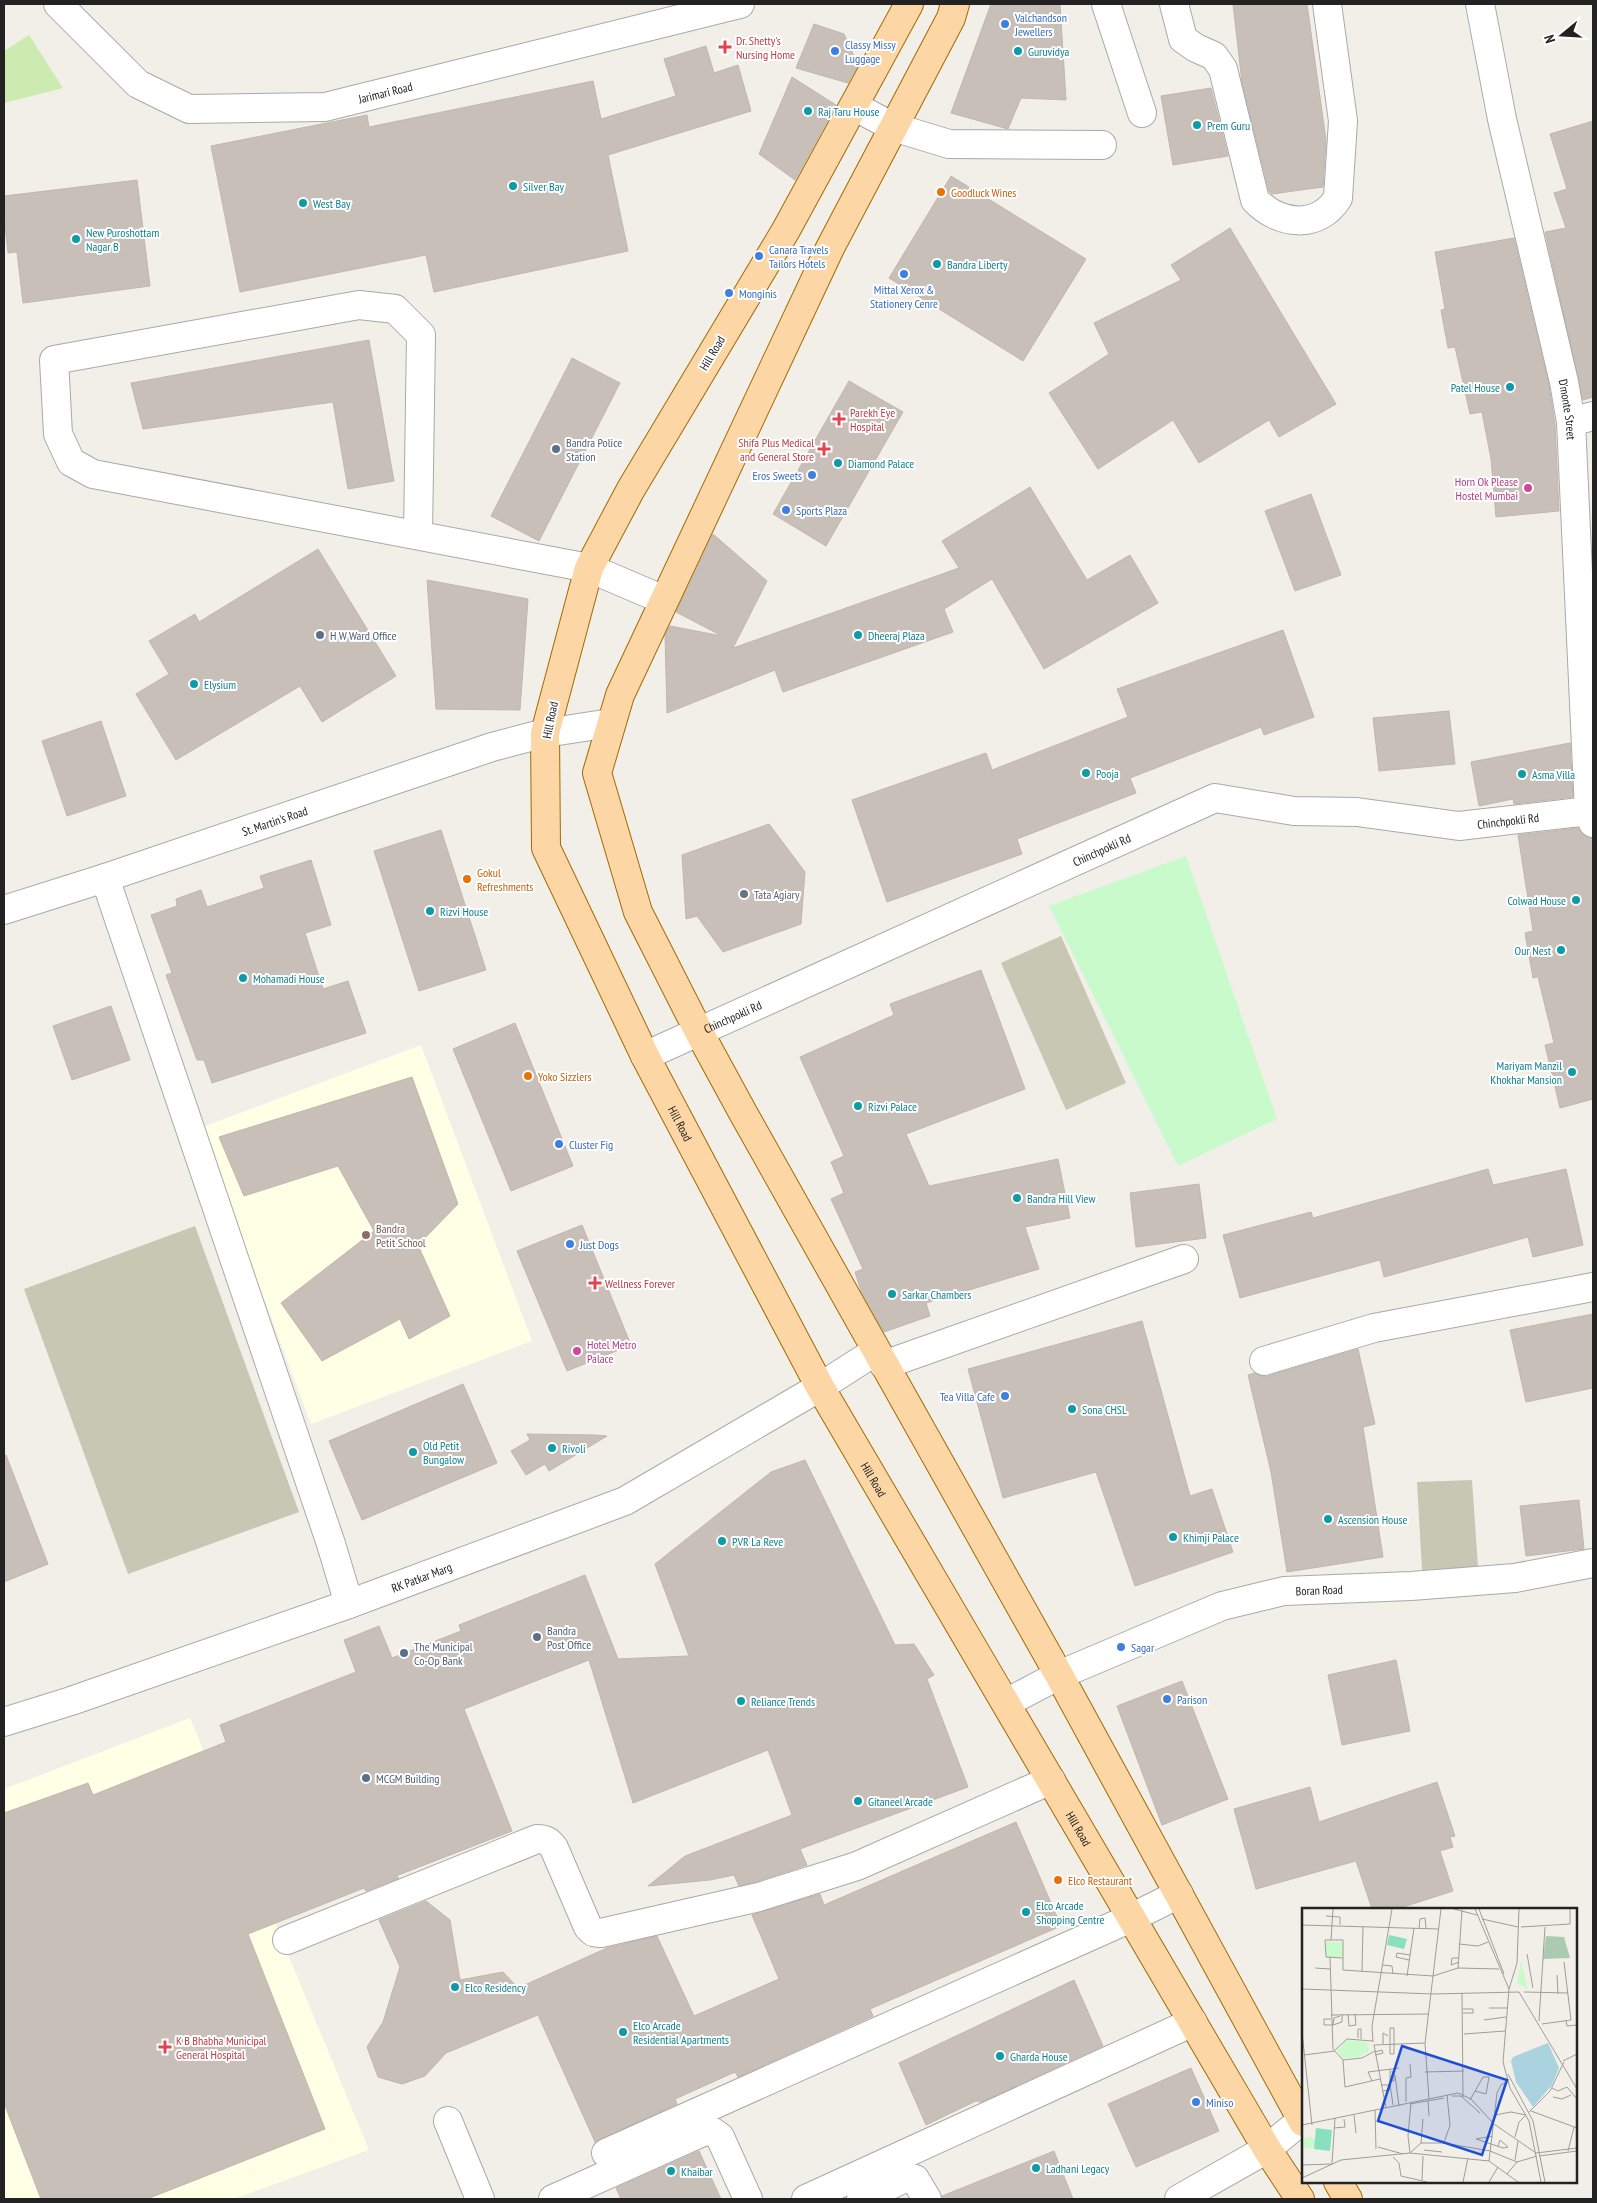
<svg xmlns="http://www.w3.org/2000/svg" width="1597" height="2203" viewBox="0 0 1597 2203" font-family="'PT Sans Narrow',sans-serif">
  <style>
    .education { fill: #ffffe5 }
    .construction { fill: #c7c7b4 }
    .grass { fill: #cdebb0 }
    .park { fill: #c8facc }
    .building { fill: #c7bfb8; stroke: #c4b6ab }
    .lines { fill: none; stroke-linecap: round; stroke-linejoin: round }
    .minor-casing { stroke: #a9a9a9; stroke-width: 30 }
    .major-casing { stroke: #a06b00; stroke-width: 30 }
    .minor { stroke: #fff; stroke-width: 28 }
    .major { stroke: #fcd6a4; stroke-width: 28 }
    .shop-dot { fill: #3f7fe0; stroke: #fff; stroke-width: 2 }
    .health-dot { fill: #e0444e; stroke: #fff; stroke-width: 2 }
    .culture-dot { fill: #0f9aa8; stroke: #fff; stroke-width: 2 }
    .food-dot { fill: #e8710a; stroke: #fff; stroke-width: 2 }
    .service-dot { fill: #5c6f8a; stroke: #fff; stroke-width: 2 }
    .hotel-dot { fill: #d1479c; stroke: #fff; stroke-width: 2 }
    .worship-dot { fill: #6b7280; stroke: #fff; stroke-width: 2 }
    .education-dot { fill: #8d6e63; stroke: #fff; stroke-width: 2 }
    .labels { text-anchor: middle; dominant-baseline: central; stroke-width: 4; stroke-linejoin: round; paint-order: stroke }
    .shop-label { font-size: 12px; fill: #366cbe; stroke: #fff; text-anchor: start }
    .health-label { font-size: 12px; fill: #be3a42; stroke: #fff; text-anchor: start }
    .culture-label { font-size: 12px; fill: #0d838f; stroke: #fff; text-anchor: start }
    .street-label { font-size: 12px; fill: #222; stroke: #fff }
    .food-label { font-size: 12px; fill: #c56008; stroke: #fff; text-anchor: start }
    .service-label { font-size: 12px; fill: #4e5e75; stroke: #fff; text-anchor: start }
    .hotel-label { font-size: 12px; fill: #b23c85; stroke: #fff; text-anchor: end }
    .worship-label { font-size: 12px; fill: #5b616d; stroke: #fff; text-anchor: start }
    .education-label { font-size: 12px; fill: #785e54; stroke: #fff; text-anchor: start }
    .inset-road { fill: none; stroke: #9f9d99; stroke-width: 1 }
    .view { fill: #1d4ed8; fill-opacity: 0.15; stroke: #1d4ed8; stroke-width: 2.5 }
    .inset-edge { fill: none; stroke: #222; stroke-width: 2.5 }
  </style>
  <rect width="100%" height="100%" fill="#f2efe9"/>
  <path class="education" d="M421 1045 532 1341 311 1424 200 1128Z
    M190 1718 369 2150 233 2199H4V1789Z"/>
  <path class="construction" d="M1061 936 1126 1083 1066 1110 1001 963Z
    M195 1226 299 1512 128 1574 24 1289Z
    M1472 1480 1478 1567 1422 1570 1417 1482Z"/>
  <path class="grass" d="M29 35 63 88 4 103V51Z"/>
  <path class="park" d="M1186 856 1277 1119 1178 1166 1049 906Z"/>
  <path class="building" d="M991 4H1060L1066 100 1021 98 1008 129 951 113Z
    M1233 4H1307L1326 140 1323 187 1272 194 1269 191 1242 83Z
    M814 24 844 34 858 65 848 83 796 68Z
    M706 46 714 73 738 65 751 111 608 155 628 251 434 292 426 255 240 292 211 146 367 115 369 127 593 81 601 119 676 96 664 59Z
    M792 77 836 105 795 180 759 154Z
    M1211 88 1228 156 1173 165 1161 96Z
    M1593 121V397L1583 400 1545 232 1566 228 1554 193 1567 189 1550 134Z
    M951 176 1086 259 1023 361 889 278Z
    M137 180 150 286 23 303 17 252 8 253 4 217V196Z
    M1230 228 1336 404 1279 437 1269 420 1199 463 1173 420 1098 469 1049 393 1109 354 1094 323 1181 280 1171 265Z
    M1514 238 1549 385 1555 424 1559 511 1496 517 1491 459 1482 412 1470 414 1455 347 1448 348 1441 310 1445 309 1435 252Z
    M369 340 394 481 348 489 333 402 143 429 131 383Z
    M572 358 620 383 539 541 491 516Z
    M849 381 903 412 826 546 773 514Z
    M1030 487 1087 580 1130 555 1158 603 1044 669 992 579 944 609 953 632 783 692 775 670 667 713 665 635 670 626 722 636 676 612 713 534 767 581 733 648 959 568 942 541Z
    M1311 494 1341 575 1295 591 1265 511Z
    M318 549 396 676 322 722 300 686 176 760 136 694 169 674 149 641 195 614 199 622Z
    M427 580 528 599 520 710 436 709Z
    M1283 630 1314 717 1264 735 1261 727 1130 778 1136 793 1017 839 1022 854 887 902 852 800 986 753 992 770 1128 717 1117 689Z
    M1449 711 1455 764 1379 771 1373 718Z
    M101 721 126 796 67 816 42 741Z
    M1570 743 1573 797 1514 804 1513 799 1479 806 1471 762Z
    M769 824 805 872 801 924 723 952 697 916 686 919 682 855Z
    M1578 828 1583 835 1592 838 1593 842V1099L1560 1108 1545 1045 1554 1043 1538 977 1533 978 1525 933 1533 931 1518 835Z
    M441 830 486 970 419 991 374 851Z
    M311 860 331 925 305 933 323 989 348 981 366 1033 212 1083 204 1060H197L166 975 172 973 151 915 177 906 176 899 201 890 207 907 264 888 260 876Z
    M981 970 1025 1089 906 1134 929 1186 1058 1159 1070 1218 1025 1227 1039 1269 926 1303 930 1316 884 1332 861 1291 855 1272 863 1269 831 1199 844 1193 831 1162 844 1156 800 1057 894 1015 890 1004Z
    M111 1006 130 1060 72 1080 53 1026Z
    M515 1023 573 1166 511 1191 453 1049Z
    M412 1077 458 1204 418 1245 450 1316 409 1339 400 1319 322 1361 281 1303 374 1231 338 1166 244 1196 219 1137Z
    M1488 1169 1493 1185 1566 1169 1583 1245 1533 1257 1528 1237 1384 1277 1380 1260 1240 1298 1223 1235 1311 1212 1313 1218Z
    M1199 1184 1206 1238 1136 1247 1130 1193Z
    M582 1225 631 1345 567 1371 517 1251Z
    M1593 1314V1388L1526 1402 1510 1330Z
    M1142 1321 1190 1496 1212 1489 1233 1552 1135 1586 1096 1472 1003 1498 968 1369Z
    M1358 1349 1375 1424 1363 1427 1383 1557 1287 1572 1271 1472 1248 1375 1255 1373 1261 1376H1268Z
    M463 1384 497 1463 362 1520 329 1441Z
    M527 1434 594 1435 607 1436 549 1471 545 1464 526 1475 511 1451 530 1440Z
    M6 1455 48 1564 4 1582V1456Z
    M805 1460 895 1645 914 1644 934 1675 927 1679 968 1787 800 1849 807 1865 755 1882 739 1886 734 1875 710 1880 648 1886 685 1856 792 1815 768 1750 633 1803 589 1660 464 1709 512 1831 396 1876 399 1878 366 1891 364 1888 248 1934 325 2129 147 2199H41L4 2103V1813L88 1783 93 1795 226 1742 220 1725 356 1672 344 1640 379 1626 392 1658 461 1631 459 1625 585 1575 618 1659 689 1656 655 1564 771 1472Z
    M1579 1500 1584 1549 1526 1556 1520 1506Z
    M1396 1660 1410 1731 1342 1745 1328 1675Z
    M1182 1681 1228 1799 1162 1825 1117 1706Z
    M1437 1782 1455 1836 1450 1837 1453 1847 1440 1851 1453 1891 1397 1909H1372L1356 1861 1256 1889 1234 1809 1310 1787 1319 1822Z
    M1016 1822 1061 1926 870 2009 873 2016 738 2077 735 2072 675 2099 677 2104 595 2142 538 2015 446 2053 425 2076 402 2084 378 2077 367 2047 383 2022 400 1967 379 1920 426 1901 450 1920 460 1980 503 1972 518 1988 607 1948 657 1936 694 2016 779 1979 752 1915 820 1894 824 1905Z
    M1074 1980 1103 2046 981 2102 976 2101 926 2125 899 2063Z
    M1191 2068 1219 2131 1136 2167 1108 2104Z
    M699 2151 721 2199H621L616 2188Z
    M1054 2151 1073 2199H943L942 2196Z"/>
  <g class="lines">
    <g class="minor-casing">
      <g id="minor">
        <path id="s1" d="M58 4 138 84 189 109 325 107 740 4"/>
        <path d="M1106 4 1142 113"/>
        <path d="M1174 4 1183 39 1196 48 1214 56 1223 69 1255 200C1279 225 1318 230 1338 198L1343 121 1327 4"/>
        <path id="s2" d="M1480 4 1502 119 1564 382 1571 422 1589 811 1593 823"/>
        <path d="M854 106 893 127 949 144 1102 145"/>
        <path d="M1571 422 1593 416"/>
        <path d="M418 535 421 335 395 309 359 305 54 360 58 434 71 462 93 474 589 568 664 600"/>
        <path d="M105 878 331 1544 349 1604"/>
        <path id="s3" d="M4 910 105 878 492 747 545 733 611 723"/>
        <path id="s4" d="M645 1056 1215 798 1294 811 1357 812 1459 826 1589 811"/>
        <path d="M1264 1361 1374 1328 1593 1287"/>
        <path d="M884 1365 1184 1259"/>
        <path id="s5" d="M1006 1703 1059 1675 1222 1606 1284 1591 1411 1586 1515 1578 1593 1563"/>
        <path id="s6" d="M4 1722 71 1701 349 1604 625 1501 820 1387 876 1351"/>
        <path d="M287 1940 537 1839C545 1839 549 1841 554 1848L588 1927 593 1932 601 1933 759 1897 857 1866 1051 1780"/>
        <path d="M448 2121 480 2199"/>
        <path d="M606 2153 1131 1918 1179 1894"/>
        <path d="M553 2199 705 2131 713 2132 720 2137 748 2199"/>
        <path d="M806 2199 1193 2022"/>
        <path d="M861 2199 907 2177 915 2179 927 2199"/>
        <path d="M1179 2199 1267 2149 1302 2120"/>
      </g>
    </g>
    <g class="major-casing">
      <g id="major">
        <path id="s7" d="M909 4 786 230 631 489 589 568 545 733 546 848 645 1056 820 1387 1267 2149 1300 2199"/>
        <path d="M955 4 951 18 830 248 620 695 597 773 638 912 699 1032 742 1111 1059 1675 1303 2122"/>
        <path d="M1338 2182 1348 2199"/>
      </g>
    </g>
    <use href="#minor" class="minor"/>
    <use href="#major" class="major"/>
  </g>
  <g class="shop-dot">
    <circle cx="1005" cy="24" r="5"/>
    <circle cx="835" cy="51" r="5"/>
    <circle cx="759" cy="256" r="5"/>
    <circle cx="904" cy="274" r="5"/>
    <circle cx="729" cy="293" r="5"/>
    <circle cx="812" cy="475" r="5"/>
    <circle cx="786" cy="510" r="5"/>
    <circle cx="559" cy="1144" r="5"/>
    <circle cx="570" cy="1244" r="5"/>
    <circle cx="1005" cy="1396" r="5"/>
    <circle cx="1121" cy="1647" r="5"/>
    <circle cx="1167" cy="1699" r="5"/>
    <circle cx="1196" cy="2102" r="5"/>
  </g>
  <g class="health-dot">
    <path d="M722.5 39.5h5v5h5v5h-5v5h-5v-5h-5v-5h5z"/>
    <path d="M836.5 411.5h5v5h5v5h-5v5h-5v-5h-5v-5h5z"/>
    <path d="M821.5 441.5h5v5h5v5h-5v5h-5v-5h-5v-5h5z"/>
    <path d="M592.5 1275.5h5v5h5v5h-5v5h-5v-5h-5v-5h5z"/>
    <path d="M162.5 2039.5h5v5h5v5h-5v5h-5v-5h-5v-5h5z"/>
  </g>
  <g class="culture-dot">
    <circle cx="1018" cy="51" r="5"/>
    <circle cx="808" cy="111" r="5"/>
    <circle cx="1197" cy="125" r="5"/>
    <circle cx="513" cy="186" r="5"/>
    <circle cx="303" cy="203" r="5"/>
    <circle cx="76" cy="239" r="5"/>
    <circle cx="937" cy="264" r="5"/>
    <circle cx="1510" cy="387" r="5"/>
    <circle cx="838" cy="463" r="5"/>
    <circle cx="858" cy="635" r="5"/>
    <circle cx="194" cy="684" r="5"/>
    <circle cx="1086" cy="773" r="5"/>
    <circle cx="1522" cy="774" r="5"/>
    <circle cx="1576" cy="900" r="5"/>
    <circle cx="430" cy="911" r="5"/>
    <circle cx="1561" cy="950" r="5"/>
    <circle cx="243" cy="978" r="5"/>
    <circle cx="1572" cy="1072" r="5"/>
    <circle cx="858" cy="1106" r="5"/>
    <circle cx="1017" cy="1198" r="5"/>
    <circle cx="892" cy="1294" r="5"/>
    <circle cx="1072" cy="1409" r="5"/>
    <circle cx="552" cy="1448" r="5"/>
    <circle cx="413" cy="1452" r="5"/>
    <circle cx="1328" cy="1519" r="5"/>
    <circle cx="1173" cy="1537" r="5"/>
    <circle cx="722" cy="1541" r="5"/>
    <circle cx="741" cy="1701" r="5"/>
    <circle cx="858" cy="1801" r="5"/>
    <circle cx="1026" cy="1912" r="5"/>
    <circle cx="455" cy="1987" r="5"/>
    <circle cx="623" cy="2032" r="5"/>
    <circle cx="1000" cy="2056" r="5"/>
    <circle cx="1036" cy="2168" r="5"/>
    <circle cx="671" cy="2171" r="5"/>
  </g>
  <g class="food-dot">
    <circle cx="941" cy="192" r="5"/>
    <circle cx="467" cy="879" r="5"/>
    <circle cx="528" cy="1076" r="5"/>
    <circle cx="1058" cy="1880" r="5"/>
  </g>
  <g class="service-dot">
    <circle cx="556" cy="449" r="5"/>
    <circle cx="320" cy="635" r="5"/>
    <circle cx="537" cy="1637" r="5"/>
    <circle cx="404" cy="1653" r="5"/>
    <circle cx="366" cy="1778" r="5"/>
  </g>
  <g class="hotel-dot">
    <circle cx="1528" cy="488" r="5"/>
    <circle cx="577" cy="1351" r="5"/>
  </g>
  <circle class="worship-dot" cx="744" cy="894" r="5"/>
  <circle class="education-dot" cx="366" cy="1235" r="5"/>
  <g class="labels">
    <g class="shop-label">
      <text x="1015" y="17">Valchandson<tspan x="1015" dy="14">Jewellers</tspan></text>
      <text x="845" y="44">Classy Missy<tspan x="845" dy="14">Luggage</tspan></text>
      <text x="769" y="249">Canara Travels<tspan x="769" dy="14">Tailors Hotels</tspan></text>
      <text x="904" y="289" text-anchor="middle">Mittal Xerox &amp;<tspan x="904" dy="14">Stationery Cenre</tspan></text>
      <text x="739" y="293">Monginis</text>
      <text x="802" y="475" text-anchor="end">Eros Sweets</text>
      <text x="796" y="510">Sports Plaza</text>
      <text x="569" y="1144">Cluster Fig</text>
      <text x="580" y="1244">Just Dogs</text>
      <text x="995" y="1396" text-anchor="end">Tea Villa Cafe</text>
      <text x="1131" y="1647">Sagar</text>
      <text x="1177" y="1699">Parison</text>
      <text x="1206" y="2102">Miniso</text>
    </g>
    <g class="health-label">
      <text x="736" y="40">Dr. Shetty's<tspan x="736" dy="14">Nursing Home</tspan></text>
      <text x="850" y="412">Parekh Eye<tspan x="850" dy="14">Hospital</tspan></text>
      <text x="814" y="442" text-anchor="end">Shifa Plus Medical<tspan x="814" dy="14">and General Store</tspan></text>
      <text x="605" y="1283">Wellness Forever</text>
      <text x="176" y="2040">K B Bhabha Municipal<tspan x="176" dy="14">General Hospital</tspan></text>
    </g>
    <g class="culture-label">
      <text x="1028" y="51">Guruvidya</text>
      <text x="818" y="111">Raj Taru House</text>
      <text x="1207" y="125">Prem Guru</text>
      <text x="523" y="186">Silver Bay</text>
      <text x="313" y="203">West Bay</text>
      <text x="86" y="232">New Puroshottam<tspan x="86" dy="14">Nagar B</tspan></text>
      <text x="947" y="264">Bandra Liberty</text>
      <text x="1500" y="387" text-anchor="end">Patel House</text>
      <text x="848" y="463">Diamond Palace</text>
      <text x="868" y="635">Dheeraj Plaza</text>
      <text x="204" y="684">Elysium</text>
      <text x="1096" y="773">Pooja</text>
      <text x="1532" y="774">Asma Villa</text>
      <text x="1566" y="900" text-anchor="end">Colwad House</text>
      <text x="440" y="911">Rizvi House</text>
      <text x="1551" y="950" text-anchor="end">Our Nest</text>
      <text x="253" y="978">Mohamadi House</text>
      <text x="1562" y="1065" text-anchor="end">Mariyam Manzil<tspan x="1562" dy="14">Khokhar Mansion</tspan></text>
      <text x="868" y="1106">Rizvi Palace</text>
      <text x="1027" y="1198">Bandra Hill View</text>
      <text x="902" y="1294">Sarkar Chambers</text>
      <text x="1082" y="1409">Sona CHSL</text>
      <text x="423" y="1445">Old Petit<tspan x="423" dy="14">Bungalow</tspan></text>
      <text x="562" y="1448">Rivoli</text>
      <text x="1338" y="1519">Ascension House</text>
      <text x="1183" y="1537">Khimji Palace</text>
      <text x="732" y="1541">PVR La Reve</text>
      <text x="751" y="1701">Reliance Trends</text>
      <text x="868" y="1801">Gitaneel Arcade</text>
      <text x="1036" y="1905">Elco Arcade<tspan x="1036" dy="14">Shopping Centre</tspan></text>
      <text x="465" y="1987">Elco Residency</text>
      <text x="633" y="2025">Elco Arcade<tspan x="633" dy="14">Residential Apartments</tspan></text>
      <text x="1010" y="2056">Gharda House</text>
      <text x="1046" y="2168">Ladhani Legacy</text>
      <text x="681" y="2171">Khaibar</text>
    </g>
    <g class="street-label">
      <text stroke="none"><textPath href="#s1" startOffset="368">Jarimari Road</textPath></text>
      <text transform="translate(712 353) rotate(-59)">Hill Road</text>
      <text stroke="none"><textPath href="#s2" startOffset="415">D'monte Street</textPath></text>
      <text transform="translate(550 720) rotate(-79)">Hill Road</text>
      <text stroke="none"><textPath href="#s4" startOffset="921">Chinchpokli Rd</textPath></text>
      <text stroke="none"><textPath href="#s3" startOffset="285">St. Martin's Road</textPath></text>
      <text stroke="none"><textPath href="#s4" startOffset="501">Chinchpokli Rd</textPath></text>
      <text stroke="none"><textPath href="#s4" startOffset="96">Chinchpokli Rd</textPath></text>
      <text stroke="none"><textPath href="#s7" startOffset="1241">Hill Road</textPath></text>
      <text stroke="none"><textPath href="#s7" startOffset="1646">Hill Road</textPath></text>
      <text stroke="none"><textPath href="#s6" startOffset="442">RK Patkar Marg</textPath></text>
      <text stroke="none"><textPath href="#s5" startOffset="336">Boran Road</textPath></text>
      <text stroke="none"><textPath href="#s7" startOffset="2051">Hill Road</textPath></text>
    </g>
    <g class="food-label">
      <text x="951" y="192">Goodluck Wines</text>
      <text x="477" y="872">Gokul<tspan x="477" dy="14">Refreshments</tspan></text>
      <text x="538" y="1076">Yoko Sizzlers</text>
      <text x="1068" y="1880">Elco Restaurant</text>
    </g>
    <g class="service-label">
      <text x="566" y="442">Bandra Police<tspan x="566" dy="14">Station</tspan></text>
      <text x="330" y="635">H W Ward Office</text>
      <text x="547" y="1630">Bandra<tspan x="547" dy="14">Post Office</tspan></text>
      <text x="414" y="1646">The Municipal<tspan x="414" dy="14">Co-Op Bank</tspan></text>
      <text x="376" y="1778">MCGM Building</text>
    </g>
    <g class="hotel-label">
      <text x="1518" y="481">Horn Ok Please<tspan x="1518" dy="14">Hostel Mumbai</tspan></text>
      <text x="587" y="1344" text-anchor="start">Hotel Metro<tspan x="587" dy="14">Palace</tspan></text>
    </g>
    <g class="worship-label">
      <text x="754" y="894">Tata Agiary</text>
    </g>
    <g class="education-label">
      <text x="376" y="1228">Bandra<tspan x="376" dy="14">Petit School</tspan></text>
    </g>
  </g>
  <g transform="translate(1302 1908)">
    <rect width="275" height="275" fill="#f2efe9"/>
    <path d="M244 28 262 29 268 50 241 51Z" fill="#aacbaf"/>
    <path d="M24 34H40V49H24ZM219 53 226 82 215 75ZM45 132 65 134 67 143 57 149 40 150 35 142ZM1 235a6 6 0 1 1 12 0a6 6 0 1 1-12 0Z" fill="#c8facc"/>
    <path d="M87 27 105 31 102 41 85 37ZM14 220 30 222 28 243 12 241Z" fill="#88e0be"/>
    <path d="M246 135 257 160 250 177 231 199 214 174 209 153 211 149Z" fill="#aad3df"/>
    <path class="inset-road" d="M152 1 175 7M173 1 207 81M177 1 202 66M217 1 215 55 207 81 201 154 208 180 227 213 239 274M24 8 38 9V17M180 11 216 19M0 17 137 21M219 19 268 16V1M117 20 118 11 123 10 124 20M29 32 31 1M157 36 176 38 186 34M225 46 231 80M28 49 31 141 41 152 60 150 73 143M41 50 24 49 23 32H41V62L131 68 156 60 197 61M107 52 94 49 95 45 108 47M157 54 149 57 150 50H157M80 57 90 58 91 66M13 60 28 61M156 60 160 2M60 64 61 18M255 67 256 86M105 68 112 20M0 81 131 86 217 84 275 181M222 84 266 85M160 85 161 189M187 100H205M161 101H171V105H161M46 106 47 118 54 117 53 106M29 107 127 106M38 108 32 110 31 117 40 114V106M29 111H22V117H31M182 112 204 109M237 113 243 19M264 113 265 118 275 117M240 116 269 112 262 54M88 120H92V146H88ZM0 124 10 217M162 126 203 123M56 130V121H59V131M71 134 70 118 90 1M81 136V125L86 128M72 137 84 200M72 137 123 135M33 142 45 131 71 133M73 144 80 142 81 145 73 147M2 147 33 143M41 152 43 179 78 171M261 153 275 146M88 161V173H92V164H89M123 164 162 163M206 166 231 213 243 274M93 167 97 198M70 173 66 164 97 160M88 176 91 197M79 177H87L88 182 80 183M250 180 256 183 265 179 275 191M150 188H159L178 205M251 189 260 191 269 187M127 191 123 135 139 1M168 192 181 169H187L184 186 173 183M126 193 127 208M104 194V170L109 169 108 156M108 196 142 190M73 202 74 241M229 203 275 220M227 204 248 183 262 154M52 207 54 225M193 207 209 204 224 207M0 217 156 185 169 191 192 216 234 245 275 240M32 220 43 219 42 211M191 228 174 231 201 240 206 239 198 232 196 238M213 229 217 214 223 208M119 235 121 211M142 235 148 217 145 187M76 239 101 246M122 242 140 244M266 243 272 219M108 245 119 235H142L188 243 215 254M108 245 106 228 109 194M237 248 275 243M91 249 97 255 99 268 125 274M213 252 216 233M187 253 195 185 199 177 207 173M30 256 33 210M0 257 29 256M205 266 215 254 235 248M0 270 39 252 108 245 187 253 216 274M120 272 121 248M161 274 166 250M187 274 196 259"/>
    <path class="view" d="M100 138 205 172 180 247 76 213Z"/>
    <rect width="275" height="275" class="inset-edge"/>
  </g>
  <rect width="1597" height="2203" fill="none" stroke="#222222" stroke-width="10"/>
  <g transform="translate(1562 35) rotate(252)" stroke="#ffffff" stroke-width="4" paint-order="stroke">
  <path d="M0-4L9 19L0 12L-9 19Z" fill="#222222"/>
  <text y="-8" font-size="14" font-weight="bold" text-anchor="middle" fill="#222222">N</text>
  </g>
</svg>
